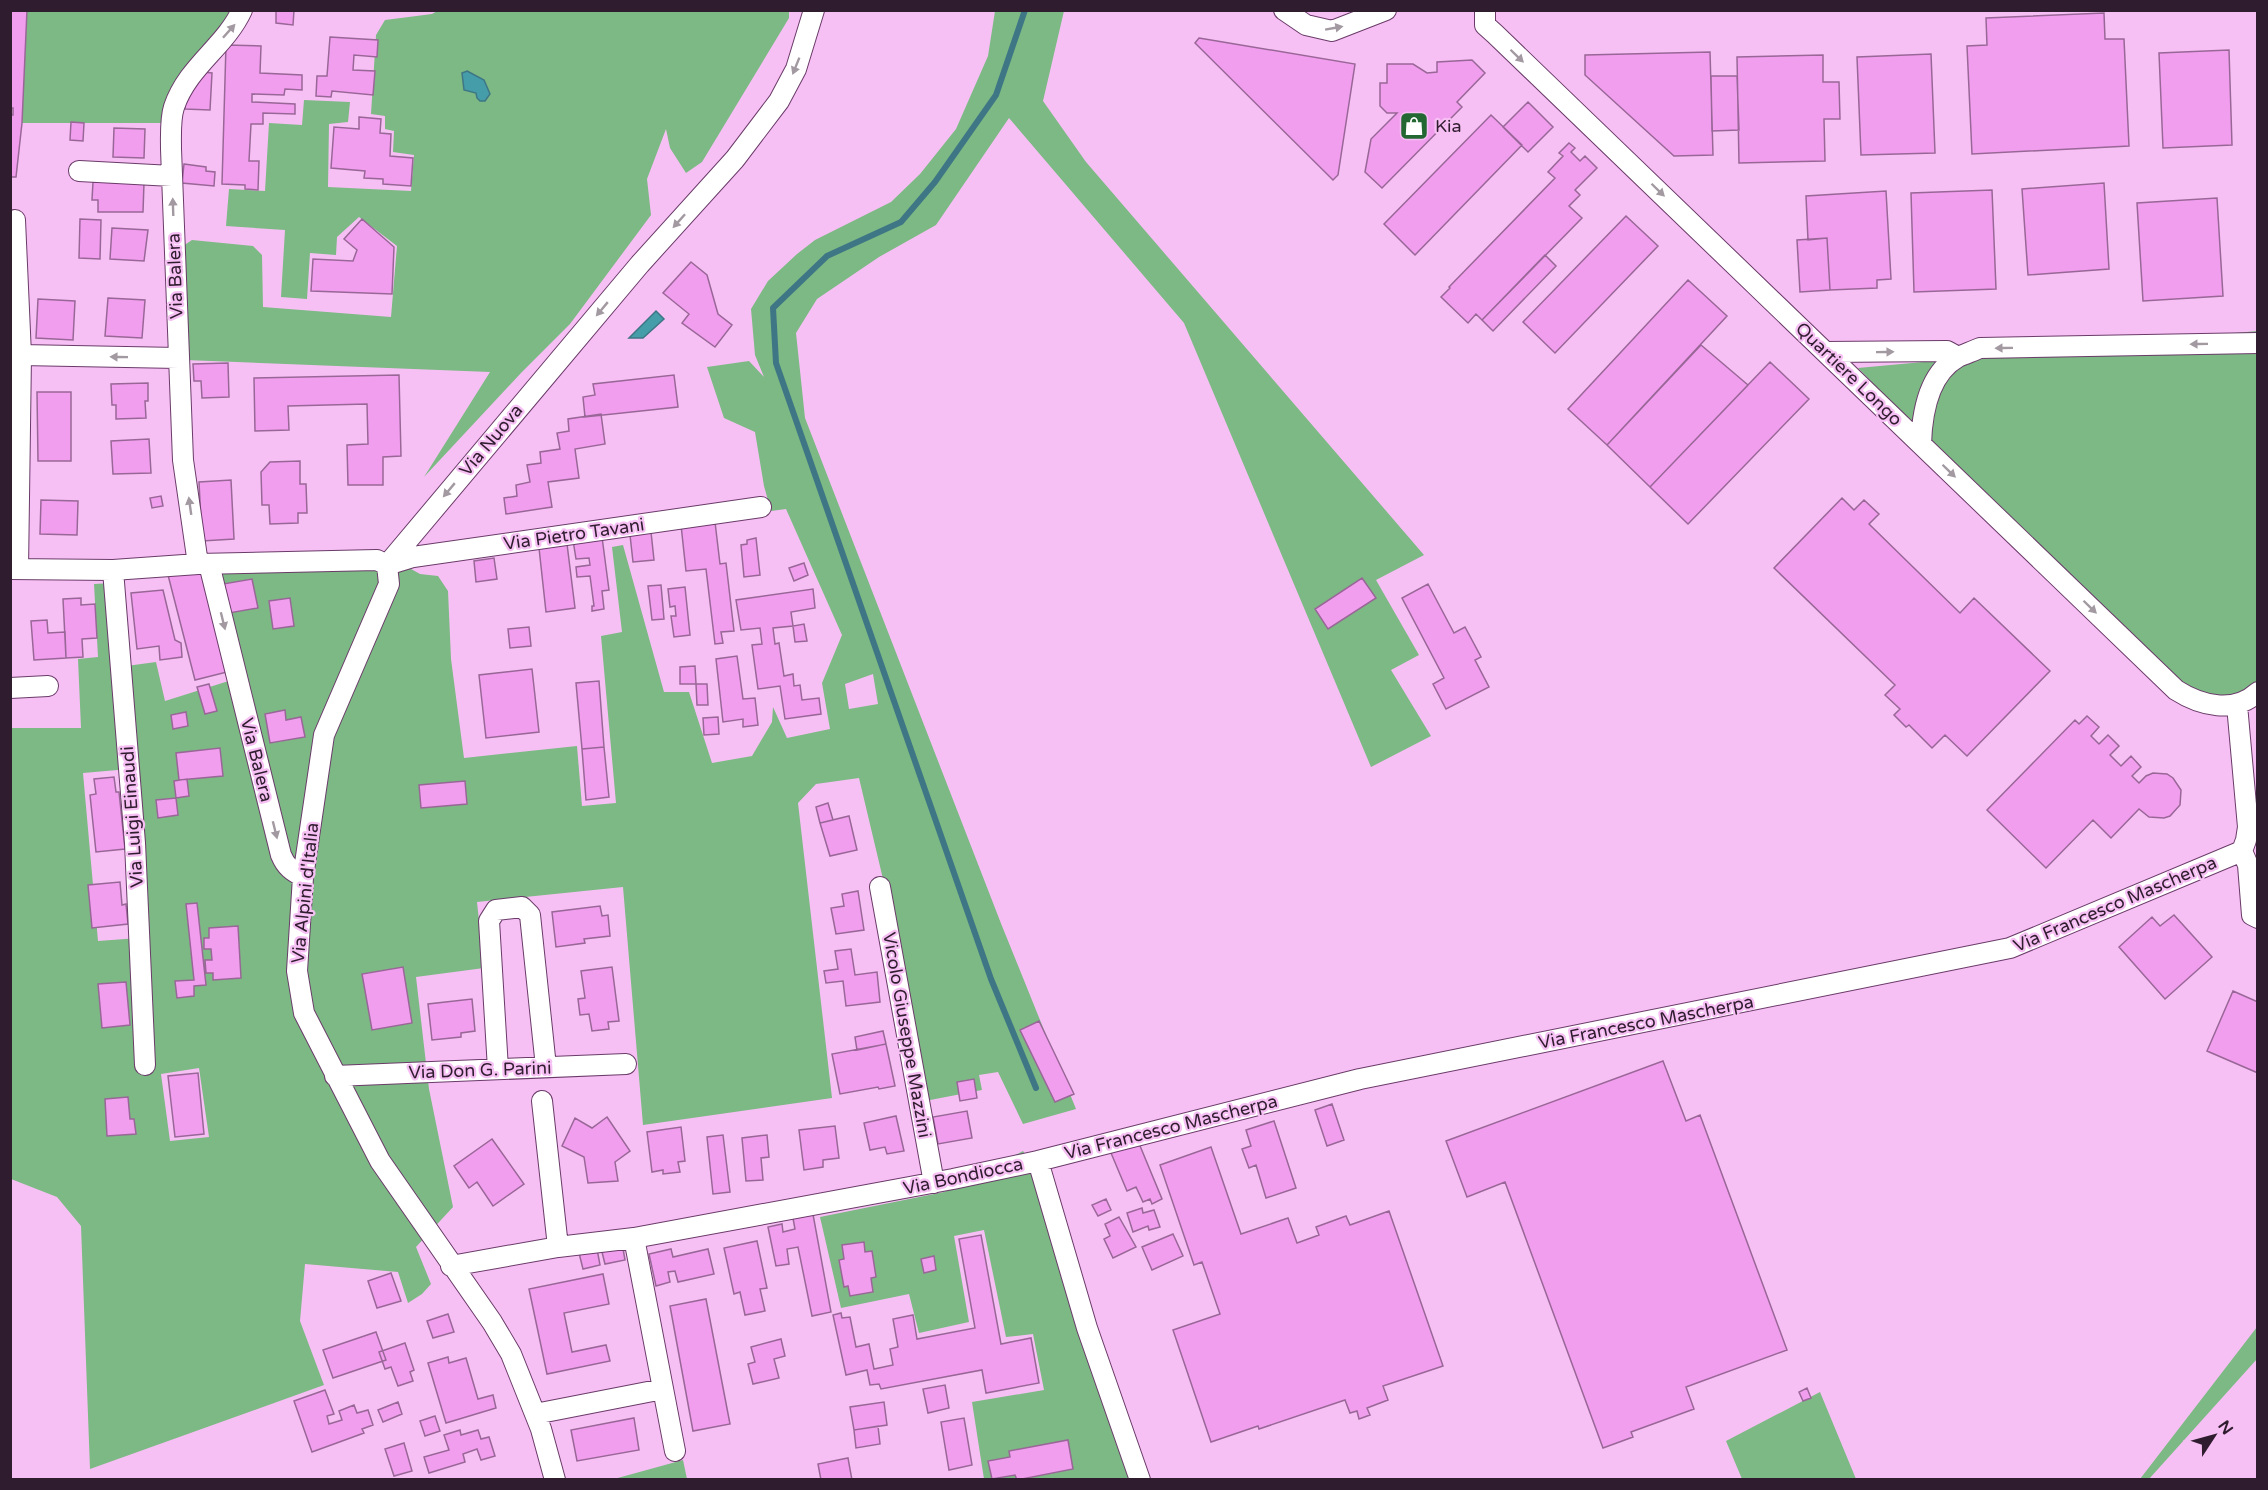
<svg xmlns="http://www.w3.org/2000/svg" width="2268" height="1490" viewBox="0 0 2268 1490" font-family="'Varela Round',sans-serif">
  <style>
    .green { fill: #7cb984; fill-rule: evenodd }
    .water { fill: #459daa; stroke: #3f7685; stroke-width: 1.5 }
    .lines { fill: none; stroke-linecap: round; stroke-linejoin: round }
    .stream { stroke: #3f7685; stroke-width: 6 }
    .building { fill: #f29eef; stroke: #996797; stroke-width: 1.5 }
    .street-casing { stroke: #6a3b69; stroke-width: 22 }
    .street { stroke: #fff; stroke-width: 20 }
    .oneway { fill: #a299a1 }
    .labels { text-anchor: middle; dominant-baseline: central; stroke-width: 4.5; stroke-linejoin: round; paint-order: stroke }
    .poi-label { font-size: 18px; fill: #301c2f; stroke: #f7c0f4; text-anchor: start }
    .street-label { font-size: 18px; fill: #301c2f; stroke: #f7c0f4 }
  </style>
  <rect width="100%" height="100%" fill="#f7c0f4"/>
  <path class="green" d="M439 10 789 11V18L702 162 686 173 670 148 666 129 647 179 651 215 570 324 521 373 424 477 490 372 185 360 183 246 192 240 253 246 262 255 263 307 391 317 397 246 359 217 337 237 336 255 310 253 307 299 281 297 285 230 226 226 229 189 265 191 269 123 302 125 304 100 350 102 348 122 329 124 328 187 411 191 414 155 393 152 394 131 385 129V116L371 114 376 35 385 20 432 14Z
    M26 11H241L170 123H22Z
    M995 11H1064L1043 101 1086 162 1424 555 1376 580 1419 655 1391 670 1431 736 1371 767 1184 323 1009 118 936 225 879 257 817 299 796 333 805 418 1002 926 1076 1109 1023 1124 998 1072 979 1075 982 1090 925 1101 888 900 859 778 816 784 798 803 832 1098 643 1125 623 887 477 902 484 968 416 977 429 1089 453 1207 416 1247 431 1284 422 1294 408 1303 398 1272 305 1264 300 1321 324 1385 90 1469 81 1226 57 1197 11 1179 10 728H81L78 659 98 657 94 584 112 583 119 667 156 662 165 701 235 679 208 567 395 560 420 574 438 576 448 591 451 659 464 758 577 746 582 806 616 803 601 636 622 632 612 547 623 545 664 692H689L712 763 752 756 772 722 773 707 787 738 830 729 822 683 842 635 786 509 771 511 764 486 755 432 724 418 707 367 749 361 764 377 755 355 751 309 768 281 797 254 815 240 891 202 920 174 956 129 988 56ZM873 674 878 704 849 709 845 684ZM129 769 139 938 98 941 83 773ZM199 1068 209 1137 170 1141 161 1074Z
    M2257 331V682L2237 701 2172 689 1858 368Z
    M1023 1151 1044 1181 1133 1479H984L972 1402 1044 1390 1033 1334 1006 1337 984 1230 954 1236 969 1322 919 1333 909 1294 841 1308 820 1217 944 1192Z
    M2257 1327V1359L2149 1479H2140Z
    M1820 1392 1856 1479H1742L1726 1441Z
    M683 1460 687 1479H614Z"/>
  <path class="water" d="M467 71 484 80 490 94 485 101H480L477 98 476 93 464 90 462 73Z
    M656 311 664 319 643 338H629Z"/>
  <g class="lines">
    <path class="stream" d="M1025 10 996 95 935 182 901 222 827 256 773 308 776 363 991 979 1036 1088"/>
  </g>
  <path class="building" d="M10 10H27L22 123 16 177H10V115H13V108H10Z
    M276 10H294L293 25 276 23Z
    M2104 13 2105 39H2124L2129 146 1972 154 1967 46 1987 45 1986 18Z
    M330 37 378 40 377 57 354 55 353 70 375 71 373 95 332 91 331 97 316 96 317 76H327Z
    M1199 38 1355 64 1338 175 1333 180 1195 43Z
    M226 45 261 46 260 73 302 75V90L285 89 284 95 252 94V102L295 104V114L263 113V124H251L249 161H259L258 190 245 189V185L222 184Z
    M2229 50 2232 145 2163 148 2159 53Z
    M1710 52 1713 155 1674 156 1585 75V55Z
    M1931 54 1935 153 1861 155 1857 57Z
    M1823 55V82H1839L1840 119H1824L1825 161 1739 163 1737 57Z
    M1472 60 1485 73 1457 102 1462 107 1382 188 1365 172 1371 139 1397 113H1387L1380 106V83H1387V64H1413L1427 73 1437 72V62Z
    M203 72 212 73 210 110 185 109V99Z
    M1711 76H1737L1739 130 1712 131Z
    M1528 102 1553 127 1528 152 1503 127Z
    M1491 115 1522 145 1415 255 1384 224Z
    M359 117 381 119 380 133 391 134 390 156 413 158 411 186 383 184V179L364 178 365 171 331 168 334 127 359 129Z
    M71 122 84 123 83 141 70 140Z
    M114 128 145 129 144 158 113 157Z
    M1569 143 1575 148 1571 152 1580 161 1585 156 1597 168 1575 190 1580 195 1569 206 1582 218 1482 320 1476 314 1468 323 1441 297 1450 288 1449 287 1555 178 1548 172 1563 156 1559 153Z
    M184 164 206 167V171L215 172 214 186 182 183Z
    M93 182 144 183 143 212H98V200H92Z
    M2104 183 2109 269 2028 275 2022 189Z
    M1992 190 1996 289 1914 292 1911 193Z
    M1886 191 1891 279 1877 280V288L1830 290 1827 238 1808 240 1806 196Z
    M2217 198 2223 296 2143 301 2137 203Z
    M1626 216 1658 246 1555 353 1523 322Z
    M80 219 101 220 100 259 79 258Z
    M362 219 394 247 392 294 311 291 313 259 353 261 357 250 344 239Z
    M112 228 148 230 144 261 110 259Z
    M1827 238 1830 290 1800 292 1797 240Z
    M1545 255 1556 266 1493 331 1482 320Z
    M691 262 707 275 718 314 732 325 715 347 682 323 689 314 663 293Z
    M1688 280 1727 316 1607 445 1568 409Z
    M108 298 145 300 142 338 105 336Z
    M38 299 75 301 73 340 36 338Z
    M1701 345 1748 385 1650 487 1607 445Z
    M1770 362 1809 399 1688 524 1650 487Z
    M228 363 229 397 202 398 201 381H194L193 364Z
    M399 375 401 456 383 457V485H348L347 445 368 444 367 404 288 406 289 430 255 431 254 378Z
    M674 375 678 407 585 417 583 397 595 395 593 384Z
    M148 383V401H145L146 418 116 419V405H112L111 384Z
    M37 392H71V461H38Z
    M601 414 605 444 575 449 579 478 548 482 552 507 506 514 504 498 517 496 516 485 530 482 527 465 541 463 540 452 560 449 557 433 569 431 568 419Z
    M149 439 151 473 113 474 111 441Z
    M300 461V484H306L307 513H298V523L270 524 269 505H262L261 472 270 462Z
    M231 480 234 539 202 541 199 482Z
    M161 496 163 506 152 508 150 498Z
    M1842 498 1854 510 1864 500 1879 514 1869 524 1960 613 1974 598 2050 671 1967 756 1945 735 1932 748 1909 725 1906 727 1894 715 1900 709 1885 695 1895 685 1774 568Z
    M41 500 78 501 77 535 40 534Z
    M715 522 720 564 726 563 734 631 721 632 723 643 715 644 706 569 686 571 681 525Z
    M651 532 654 560 633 562 630 535Z
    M602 537 609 590 602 591 604 609 592 611V606H594L590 576 577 577 576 567 590 565 589 558 576 559 573 540Z
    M756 538 760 575 744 577 741 545 747 544V540Z
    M567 544 575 608 546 612 539 548Z
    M494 558 497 579 476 582 474 561Z
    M804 563 808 575 794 581 789 568Z
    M201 567 227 672 195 680 168 575Z
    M1362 578 1376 598 1328 629 1315 609Z
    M252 579 258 608 229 613 223 584Z
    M1428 584 1454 633 1465 627 1481 657 1475 660 1489 687 1446 709 1433 684 1444 678 1402 598Z
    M661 585 664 619 652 620 648 586Z
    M685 587 690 635 674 637 671 616H676L675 606 670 607 668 589Z
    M813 589 815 608 791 612 793 626 773 628 775 644 779 643 784 676 793 674 794 686 800 685 802 700 819 698 821 714 785 719 780 686 758 689 752 645 762 644 760 628 741 630 736 600Z
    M163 590 175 640 181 643 182 657 160 660 159 646 137 649 131 593Z
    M81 598V605L95 604 97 638 82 639 83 657 66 658 63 599Z
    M290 598 294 626 273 629 269 601Z
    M47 620 48 633 65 632 66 658 34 660 31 621Z
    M804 624 807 641 795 642 793 626Z
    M529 627 531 646 510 648 508 629Z
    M737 656 743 699 755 698 758 725 743 727V719L723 722 716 659Z
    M695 666 696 684H680V667Z
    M532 669 539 732 486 738 479 675Z
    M599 681 604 747 582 749 576 683Z
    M209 684 217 711 205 714 197 687Z
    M696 684H707L708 705H697Z
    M285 710 286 720 301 717 305 737 270 743 265 714Z
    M186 712 188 726 173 729 171 715Z
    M2087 716 2099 727 2091 736 2099 744 2108 735 2119 746 2110 755 2121 766 2131 756 2141 767 2132 776 2139 783 2146 776 2153 773 2167 774 2173 778 2181 790 2180 805 2170 816 2164 818 2149 817 2139 809 2111 838 2093 820 2046 868 1987 810 2075 720 2079 724Z
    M718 717 719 734 704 735 703 718Z
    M604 747 609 797 586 800 582 749Z
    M220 748 223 776 179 780 176 753Z
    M114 777 116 792H119L125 849 96 852 90 795 96 794 94 779Z
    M187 779 189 796 176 798 174 781Z
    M465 781 467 804 421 808 419 785Z
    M176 798 178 815 158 818 156 800Z
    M828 803 833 820 820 823 816 807Z
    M849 816 857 850 830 856 820 823Z
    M120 882 122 905 126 904 128 924 92 928 88 885Z
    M858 891 864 930 836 934 831 908 844 906 842 894Z
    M197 903 206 985 194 986V996L177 998 175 981 194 980 186 904Z
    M600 906 602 916 608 915 610 936 584 939 585 943 556 947 552 912Z
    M2174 915 2212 957 2165 999 2119 947 2152 917 2160 926Z
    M238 926 241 978 213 980V973H206L205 960H212L211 949H204V938H209V928Z
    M851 949 855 975 877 972 880 1002 846 1006 843 981 826 983 824 971 838 969 835 951Z
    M403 967 412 1023 372 1030 362 974Z
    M612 967 619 1021 608 1022 609 1029 592 1031 589 1014 580 1015 578 999 585 998 581 971Z
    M126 982 130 1025 102 1028 98 984Z
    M2233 991 2258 1002V1073L2207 1051Z
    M472 999 475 1031 461 1033V1037L432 1040 428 1004Z
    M1039 1021 1074 1094 1055 1102 1020 1030Z
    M883 1031 886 1044 857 1050 855 1037Z
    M886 1044 895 1086 879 1089 878 1087 840 1094 832 1054Z
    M1663 1061 1686 1121 1700 1115 1787 1350 1686 1387 1694 1409 1631 1432 1633 1437 1603 1448 1505 1182 1467 1197 1446 1141Z
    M198 1073 204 1134 175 1137 168 1076Z
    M974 1079 977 1098 960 1101 957 1082Z
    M128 1097 130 1119H134L136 1134 107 1136 105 1099Z
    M1332 1104 1344 1140 1327 1146 1315 1110Z
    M967 1111 972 1138 938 1144 933 1117Z
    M896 1116 904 1151 887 1154 885 1147 870 1150 864 1123Z
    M607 1117 630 1151 615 1162 618 1181 588 1183 584 1157 562 1146 575 1118 592 1128Z
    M1274 1121 1296 1188 1266 1198 1256 1165 1249 1168 1242 1149 1251 1146 1246 1130Z
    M835 1126 839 1158 823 1160V1167L804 1170 799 1130Z
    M681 1127 685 1161 678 1162 680 1172 663 1174V1170L652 1172 647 1132Z
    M723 1135 730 1192 713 1194 707 1137Z
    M767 1135 769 1157 761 1158 763 1180 746 1181 742 1138Z
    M492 1139 524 1184 493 1206 477 1182 469 1188 454 1166Z
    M1138 1141 1162 1199 1152 1204 1150 1199 1143 1202 1136 1187 1127 1191 1111 1153Z
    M1211 1147 1241 1234 1288 1218 1297 1243 1319 1235 1316 1227 1346 1216 1350 1225 1389 1211 1443 1366 1383 1386 1388 1400 1367 1408 1370 1415 1359 1419 1357 1411 1350 1413 1345 1400 1259 1429 1258 1426 1211 1442 1173 1330 1220 1314 1202 1262 1194 1265 1160 1165Z
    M1106 1199 1111 1210 1098 1216 1092 1205Z
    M1142 1208 1143 1213 1154 1210 1160 1227 1149 1230 1148 1226 1133 1232 1127 1213Z
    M812 1209 831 1312 812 1316 798 1247 787 1249 789 1264 776 1266 768 1227 782 1224 783 1232 795 1229 792 1213Z
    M1119 1217 1136 1247 1113 1258 1104 1239 1110 1236 1105 1224Z
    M1173 1234 1183 1256 1152 1270 1142 1247Z
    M981 1235 1001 1344 1031 1338 1039 1383 986 1393 982 1370 881 1389 879 1384 870 1385 867 1370 846 1375 833 1315 841 1313 842 1318 850 1317 856 1347 869 1344 874 1369 893 1365 890 1349 898 1347 893 1319 913 1315 917 1339 975 1328 959 1239Z
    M757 1241 767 1288 760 1289 765 1311 745 1315 740 1292 734 1294 724 1248Z
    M864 1242 865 1252 872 1251 876 1277 871 1278 873 1292 850 1296 848 1286 844 1287 839 1260 844 1259 842 1245Z
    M622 1243 625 1260 605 1264 602 1252 617 1248Z
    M597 1249 600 1265 583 1269 579 1253Z
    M671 1249 673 1257 708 1249 714 1274 678 1282 675 1271 668 1272 670 1282 656 1286 649 1254Z
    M934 1256 936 1270 924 1273 921 1259Z
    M391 1273 401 1301 377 1308 368 1281Z
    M603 1274 609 1304 564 1313 572 1352 606 1345 610 1361 547 1374 529 1289Z
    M706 1299 730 1424 693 1431 670 1306Z
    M448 1314 454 1332 433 1338 427 1321Z
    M376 1332 386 1360 333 1378 323 1350Z
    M781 1339 785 1356 774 1359 779 1378 753 1384 748 1364 755 1362 751 1347Z
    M405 1343 414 1370 410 1372 413 1381 398 1386 391 1367 385 1369 379 1352Z
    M448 1357 449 1363 466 1358 478 1399 493 1395 496 1408 446 1423 428 1363Z
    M945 1385 949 1408 928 1413 923 1389Z
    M1807 1388 1811 1398 1803 1401 1799 1392Z
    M325 1390 334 1414 327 1416 329 1424 342 1420 339 1411 354 1405 357 1413 368 1410 373 1425 362 1429 364 1433 312 1452 294 1401Z
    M398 1402 402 1414 383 1422 378 1410Z
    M884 1402 887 1425 854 1430 850 1407Z
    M435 1416 440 1431 425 1436 420 1421Z
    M634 1418 639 1450 577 1461 571 1430Z
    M964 1418 972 1465 949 1470 941 1422Z
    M878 1426 880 1444 856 1448 854 1430Z
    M460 1430 461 1435 478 1430 481 1439 489 1437 495 1456 481 1460 477 1449 463 1454 465 1462 429 1473 424 1457 449 1450 444 1435Z
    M1068 1440 1073 1469 1017 1480 1015 1475 992 1479 988 1461 1010 1457 1009 1451Z
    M404 1443 412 1471 394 1476 385 1449Z
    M848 1458 852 1480H821L818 1464Z"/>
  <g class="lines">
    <g class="street-casing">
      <path id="street" d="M1284 10 1306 25 1332 31 1386 10
        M1485 10V25L1495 34 2176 690C2201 706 2234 714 2258 692
        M79 171 172 176
        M15 220 21 355 18 569
        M1826 352 1947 351 1958 357
        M21 355 178 358
        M1921 444C1922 413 1928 374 1958 357 1965 354 1973 351 1980 348L2258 343
        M198 564 183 460 171 149C171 136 170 119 174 107 188 66 225 47 242 10
        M209 564 281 855C286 867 292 871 303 877
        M387 565 389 584 324 735 303 877 297 971 304 1013 380 1161 492 1322 511 1354 541 1429 555 1480
        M387 565 640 264 735 159 779 101 796 69 814 10
        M387 565 413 557 761 507
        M10 569 113 570 198 564 377 560 387 565
        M113 570 135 843 145 1065
        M10 688 48 686
        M2237 705 2248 827 2246 840 2242 851 2248 865 2252 915 2258 918
        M880 887 934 1183
        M498 1069 489 921 496 910 522 907 530 915 546 1067
        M335 1076 626 1064
        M542 1101 558 1247
        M1038 1161 1360 1079 2010 948 2242 851
        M634 1238 675 1451
        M451 1266 558 1247 634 1238 953 1179 1038 1161 1087 1328 1140 1480
        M535 1414 663 1389"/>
    </g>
    <use href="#street" class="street"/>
  </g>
  <defs><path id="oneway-solid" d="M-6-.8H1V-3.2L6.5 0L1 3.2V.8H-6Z" transform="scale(1.5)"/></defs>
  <g class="oneway">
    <use href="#oneway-solid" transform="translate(1334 28) rotate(-10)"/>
    <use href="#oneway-solid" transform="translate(229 31) rotate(-48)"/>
    <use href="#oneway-solid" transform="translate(1517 56) rotate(44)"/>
    <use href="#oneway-solid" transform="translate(796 66) rotate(112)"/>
    <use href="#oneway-solid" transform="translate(1658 190) rotate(44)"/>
    <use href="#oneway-solid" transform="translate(173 207) rotate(-92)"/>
    <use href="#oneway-solid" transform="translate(679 221) rotate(132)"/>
    <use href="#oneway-solid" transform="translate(602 309) rotate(130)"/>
    <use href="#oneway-solid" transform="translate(2199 344) rotate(179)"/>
    <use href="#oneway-solid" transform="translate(2004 348) rotate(179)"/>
    <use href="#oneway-solid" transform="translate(1885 352) rotate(-1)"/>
    <use href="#oneway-solid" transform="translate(119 357) rotate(-179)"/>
    <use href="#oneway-solid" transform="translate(1949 471) rotate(44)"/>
    <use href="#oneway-solid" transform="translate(449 490) rotate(130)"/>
    <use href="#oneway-solid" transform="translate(190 506) rotate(-98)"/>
    <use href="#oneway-solid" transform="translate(2090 607) rotate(44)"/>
    <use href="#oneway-solid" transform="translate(223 621) rotate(76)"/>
    <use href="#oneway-solid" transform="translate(275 830) rotate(76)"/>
  </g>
  <defs>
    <g id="shop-square" transform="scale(1.5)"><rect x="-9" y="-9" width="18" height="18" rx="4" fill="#236732" stroke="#f7c0f4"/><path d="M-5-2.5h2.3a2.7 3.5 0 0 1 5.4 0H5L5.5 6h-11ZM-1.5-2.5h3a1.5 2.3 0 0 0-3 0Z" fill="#fff"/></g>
  </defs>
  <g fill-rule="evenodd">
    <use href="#shop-square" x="1414" y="126"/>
  </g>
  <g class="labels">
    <g class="poi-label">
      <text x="1435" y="126">Kia</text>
    </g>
    <g class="street-label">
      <text transform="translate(175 276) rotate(-92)">Via Balera</text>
      <text transform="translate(1849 374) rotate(44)">Quartiere Longo</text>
      <text transform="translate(491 440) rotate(-50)">Via Nuova</text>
      <text transform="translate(574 534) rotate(-8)">Via Pietro Tavani</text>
      <text transform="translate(257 760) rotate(76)">Via Balera</text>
      <text transform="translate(132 817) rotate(-94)">Via Luigi Einaudi</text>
      <text transform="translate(305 893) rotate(-84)">Via Alpini d'Italia</text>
      <text transform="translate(2115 904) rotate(-23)">Via Francesco Mascherpa</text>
      <text transform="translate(1646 1022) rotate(-11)">Via Francesco Mascherpa</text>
      <text transform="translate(907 1035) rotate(80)">Vicolo Giuseppe Mazzini</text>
      <text transform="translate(480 1070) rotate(-2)">Via Don G. Parini</text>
      <text transform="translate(1171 1127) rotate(-14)">Via Francesco Mascherpa</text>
      <text transform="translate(963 1176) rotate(-12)">Via Bondiocca</text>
    </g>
  </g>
  <rect width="2268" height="1490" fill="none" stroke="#301c2f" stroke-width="24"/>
  <g transform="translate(2214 1436) rotate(54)" stroke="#f7c0f4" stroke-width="4.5" paint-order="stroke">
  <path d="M0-4.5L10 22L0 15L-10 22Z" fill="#301c2f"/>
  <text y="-9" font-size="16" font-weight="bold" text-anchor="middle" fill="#301c2f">N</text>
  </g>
</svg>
